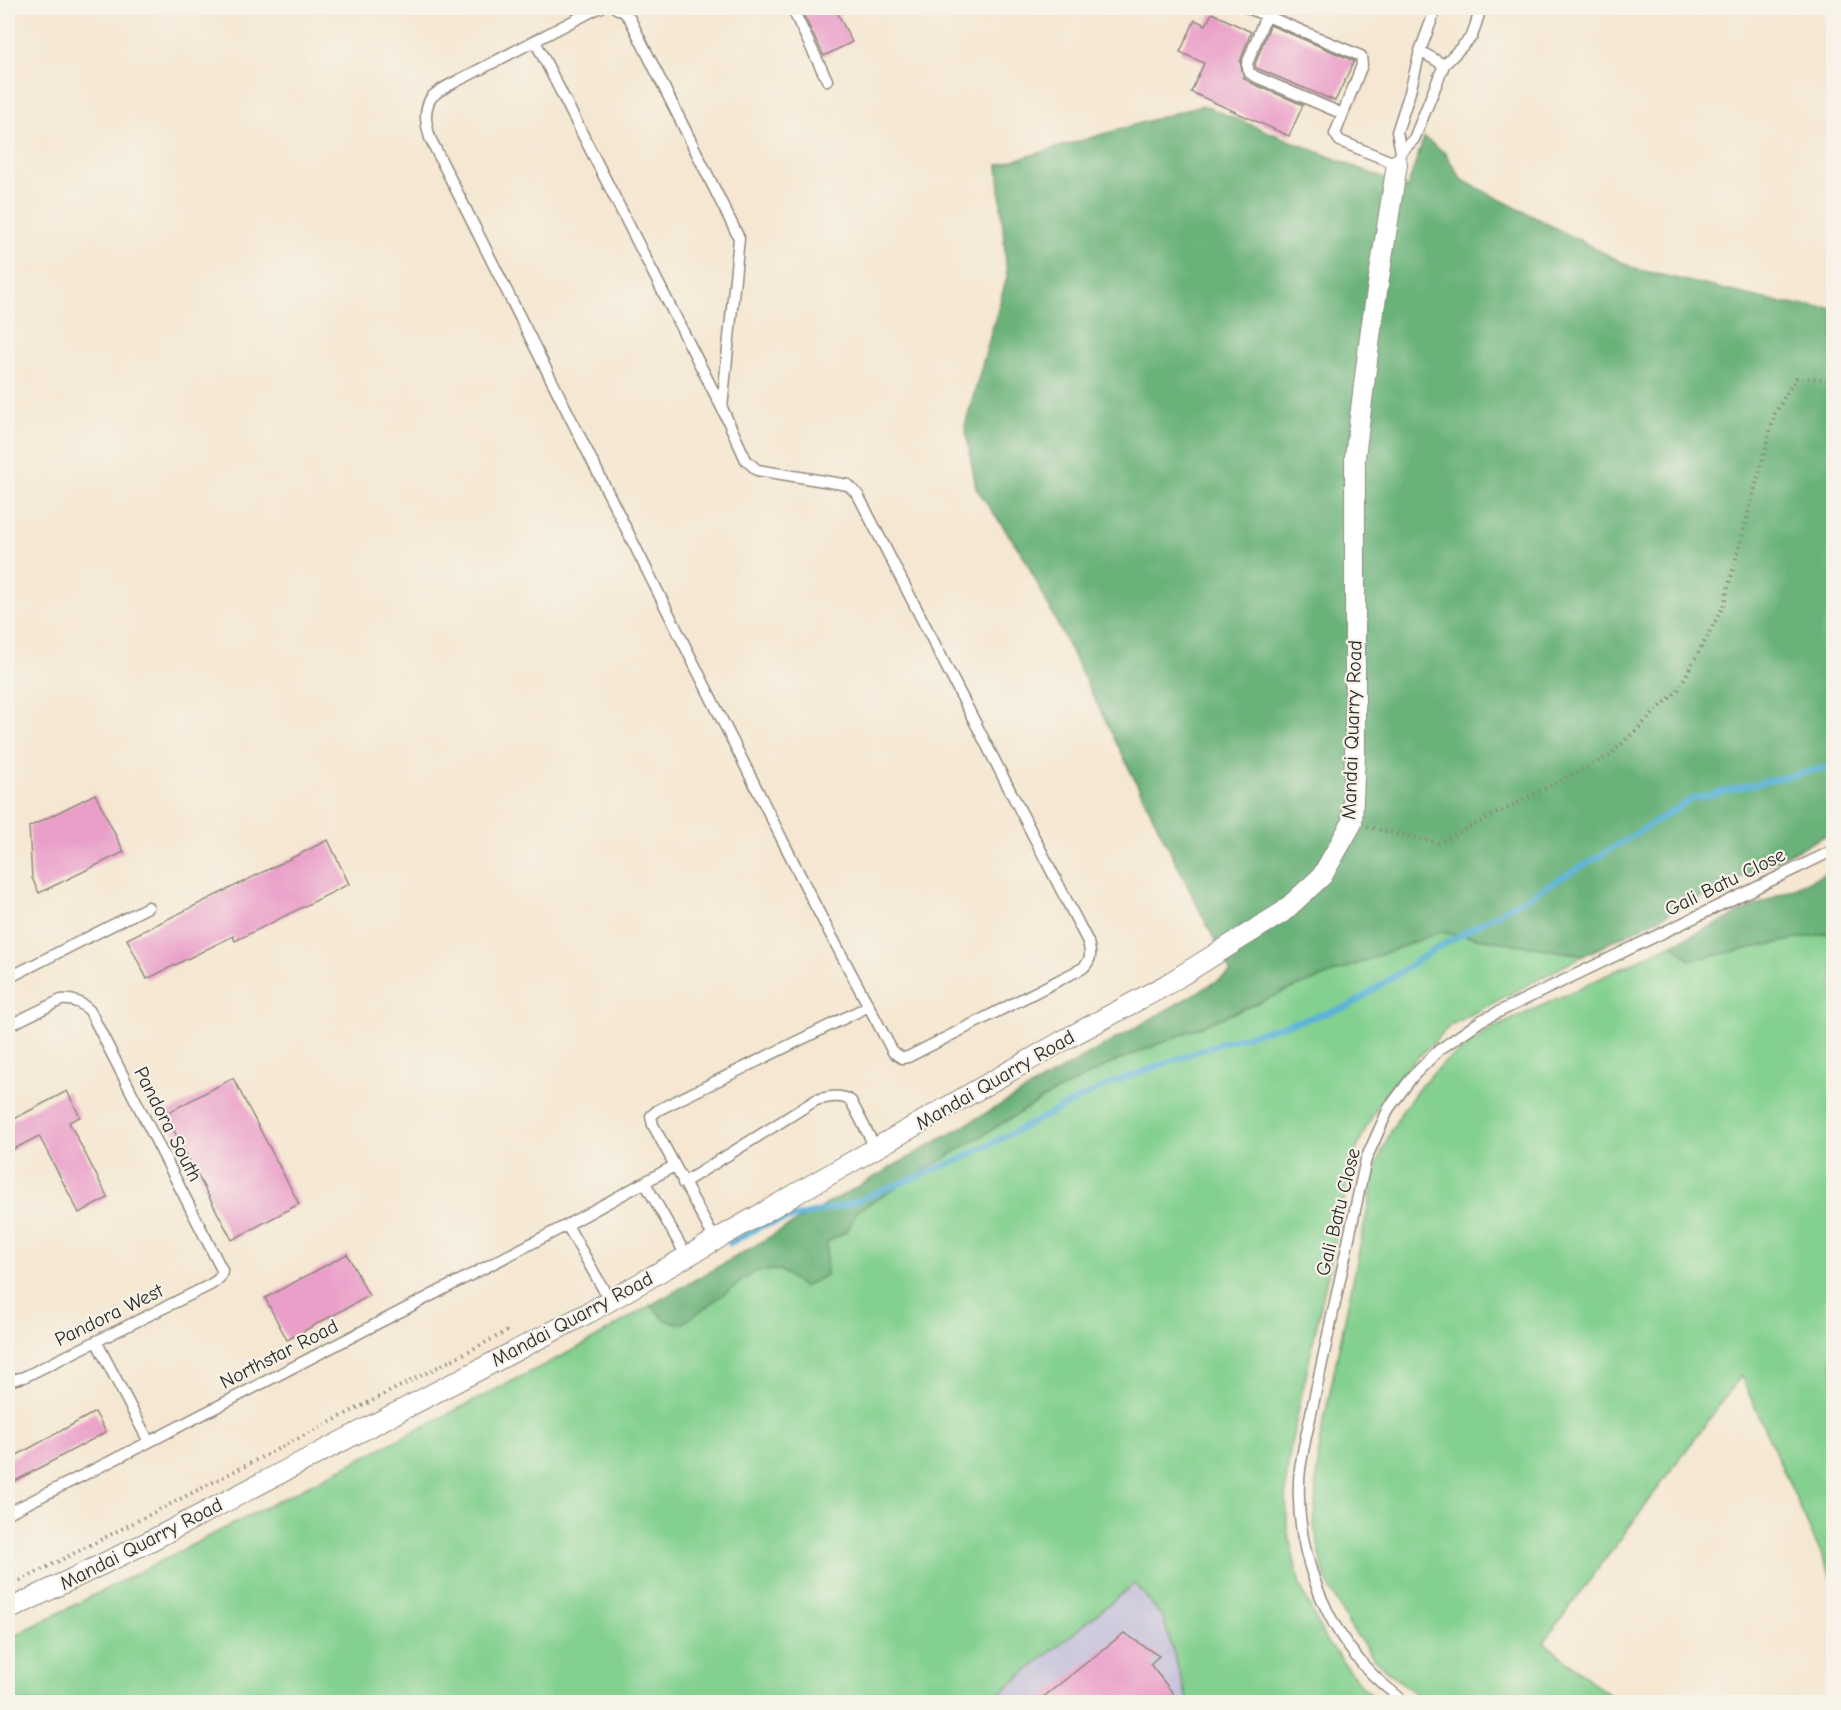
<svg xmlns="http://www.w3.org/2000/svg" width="1841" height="1710" viewBox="0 0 1841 1710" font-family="'Comic Neue',sans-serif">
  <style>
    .industrial { fill: #c5c0da }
    .green { fill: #83d08f; stroke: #577e5d; stroke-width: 1.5 }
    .forest { fill: #6ab27a; stroke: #4a6e52; stroke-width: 1.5 }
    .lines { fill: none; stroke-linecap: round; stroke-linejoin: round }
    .stream { stroke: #5ab3d8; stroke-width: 6 }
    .building { fill: #ea9fc9 }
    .lane-casing { stroke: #90897e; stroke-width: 13 }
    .street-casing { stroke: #90897e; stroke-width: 22 }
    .path { stroke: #90897e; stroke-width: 4; stroke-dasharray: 1.5 4.5; stroke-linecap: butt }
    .lane { stroke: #fff; stroke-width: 10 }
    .street { stroke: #fff; stroke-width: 20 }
    .labels { text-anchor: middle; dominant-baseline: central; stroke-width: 4.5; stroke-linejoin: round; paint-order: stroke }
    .street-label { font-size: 20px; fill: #2b2b2b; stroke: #f7f3e8 }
  </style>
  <rect width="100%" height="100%" fill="#f7f3e8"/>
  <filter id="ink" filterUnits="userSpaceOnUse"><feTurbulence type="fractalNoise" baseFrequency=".0167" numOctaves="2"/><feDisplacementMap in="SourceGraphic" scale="12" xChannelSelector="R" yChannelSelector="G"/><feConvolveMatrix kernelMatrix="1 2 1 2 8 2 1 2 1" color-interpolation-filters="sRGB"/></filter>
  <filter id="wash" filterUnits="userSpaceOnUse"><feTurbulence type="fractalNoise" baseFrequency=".008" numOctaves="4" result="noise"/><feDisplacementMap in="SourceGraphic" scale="24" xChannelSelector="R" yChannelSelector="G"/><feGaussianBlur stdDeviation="1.35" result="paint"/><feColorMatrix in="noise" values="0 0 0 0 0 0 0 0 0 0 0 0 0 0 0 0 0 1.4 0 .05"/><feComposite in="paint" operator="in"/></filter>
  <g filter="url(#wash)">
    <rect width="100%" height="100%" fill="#f5e7d2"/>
    <path class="industrial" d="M1135 1583 1163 1618 1188 1702H989Z"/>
    <path class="green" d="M1440 932 1585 955 1451 1025 1405 1070 1380 1102 1365 1130 1353 1158 1291 1444 1286 1483 1287 1529 1300 1585 1325 1639 1362 1686 1380 1702H1188L1163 1618 1135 1583 989 1702H8V1639L585 1344 651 1305 665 1320 681 1324 756 1271 780 1270 803 1287 827 1242 847 1231 857 1211 1046 1097 1110 1064 1291 989Z
      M1833 932V1581L1741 1376 1544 1642 1617 1702H1425L1376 1661 1349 1625 1325 1578 1314 1526 1319 1445 1377 1164 1388 1137 1401 1113 1422 1084 1446 1061 1488 1031 1673 944 1690 960Z"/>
    <path class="forest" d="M1202 105 1407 188 1424 138 1445 153 1462 180 1635 269 1787 304 1833 308V832L1585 955 1440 932 1291 989 1110 1064 1046 1097 857 1211 847 1231 827 1242 826 1275 803 1287 780 1270 756 1271 682 1324 665 1320 651 1305 1231 973 1023 555 976 488 965 426 1007 277 998 165Z
      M1833 870V932L1690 960 1673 944Z"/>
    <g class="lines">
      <path class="stream" d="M730 1243 763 1225 846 1205 959 1160 1111 1083 1222 1043 1348 1007 1432 951 1595 859 1692 799 1824 768 1834 770"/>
    </g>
    <g id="blocks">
      <path class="building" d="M800 8H835L852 42 824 56Z
        M1212 13 1251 32 1240 62 1244 78 1251 83 1303 105 1289 136 1191 92 1204 63 1180 52 1195 20 1206 25Z
        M1270 25 1354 61 1335 101 1256 68 1255 64Z
        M95 794 124 852 39 893 32 878 29 827Z
        M328 840 349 884 235 941 233 936 147 979 127 939Z
        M233 1078 299 1204 232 1240 165 1114Z
        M67 1091 80 1117 69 1122 108 1198 79 1213 39 1136 8 1152V1122Z
        M347 1254 369 1296 287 1340 265 1298Z
        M95 1412 106 1432 8 1485V1460Z
        M1124 1633 1159 1656 1150 1664 1180 1702H1037Z"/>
    </g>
  </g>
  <g filter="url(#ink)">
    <use href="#blocks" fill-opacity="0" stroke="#90897e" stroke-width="1.5"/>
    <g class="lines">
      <g class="lane-casing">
        <path id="lane" d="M616 8 624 12 630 19 739 238 722 408
          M792 8 827 80
          M1248 8 1361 56 1362 65 1335 134 1340 141 1397 164 1401 152 1414 139 1444 65 1472 36 1481 8
          M1266 15 1247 64 1249 72 1254 76 1343 114
          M535 41 722 408 746 460 757 470 848 485 858 495 1088 942C1091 954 1092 959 1083 968L908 1057 902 1058 893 1052 816 907 430 138C426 124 423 111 431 98 437 90 461 79 471 74 513 52 556 30 598 8H600
          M1420 51 1444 65
          M1401 152 1397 132 1410 92 1420 51 1436 8
          M8 978 148 907
          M8 1026 61 1000C73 999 81 1002 90 1011L222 1270C222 1278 216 1281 210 1285L24 1377 8 1381
          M645 1183 687 1257
          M683 1183 816 1100C828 1097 841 1094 851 1101L876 1149
          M567 1225 610 1301
          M715 1240 653 1125 651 1116 658 1110 869 1006
          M96 1341 149 1442
          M8 1513 149 1442 567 1225 674 1166
          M1404 1702C1394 1693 1383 1685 1373 1675 1324 1627 1296 1550 1299 1482 1299 1470 1302 1458 1304 1446L1366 1159 1389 1108 1413 1076 1439 1050 1482 1020 1834 850"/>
      </g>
      <g class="street-casing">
        <path id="street" d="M8 1610 152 1540 590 1312 1066 1039 1166 985 1283 912 1322 876 1352 823 1355 754V457L1371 329 1397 164"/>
      </g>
      <path class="path" d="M1367 827 1439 843 1609 756 1678 690 1723 607 1775 413 1796 378 1834 380
        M20 1581 510 1330"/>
      <use href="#lane" class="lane"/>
      <use href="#street" class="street"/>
    </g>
  </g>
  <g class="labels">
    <g class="street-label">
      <text transform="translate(1352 730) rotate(-88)">Mandai Quarry Road</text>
      <text transform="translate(1725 882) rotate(-26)">Gali Batu Close</text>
      <text transform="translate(995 1080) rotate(-30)">Mandai Quarry Road</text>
      <text transform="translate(168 1124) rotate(63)">Pandora South</text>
      <text transform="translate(1338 1212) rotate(-76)">Gali Batu Close</text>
      <text transform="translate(109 1315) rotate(-26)">Pandora West</text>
      <text transform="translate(572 1319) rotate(-28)">Mandai Quarry Road</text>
      <text transform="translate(279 1354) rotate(-27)">Northstar Road</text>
      <text transform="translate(141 1544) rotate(-27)">Mandai Quarry Road</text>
    </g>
  </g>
  <rect width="1841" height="1710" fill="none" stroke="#f7f3e8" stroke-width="30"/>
</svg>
